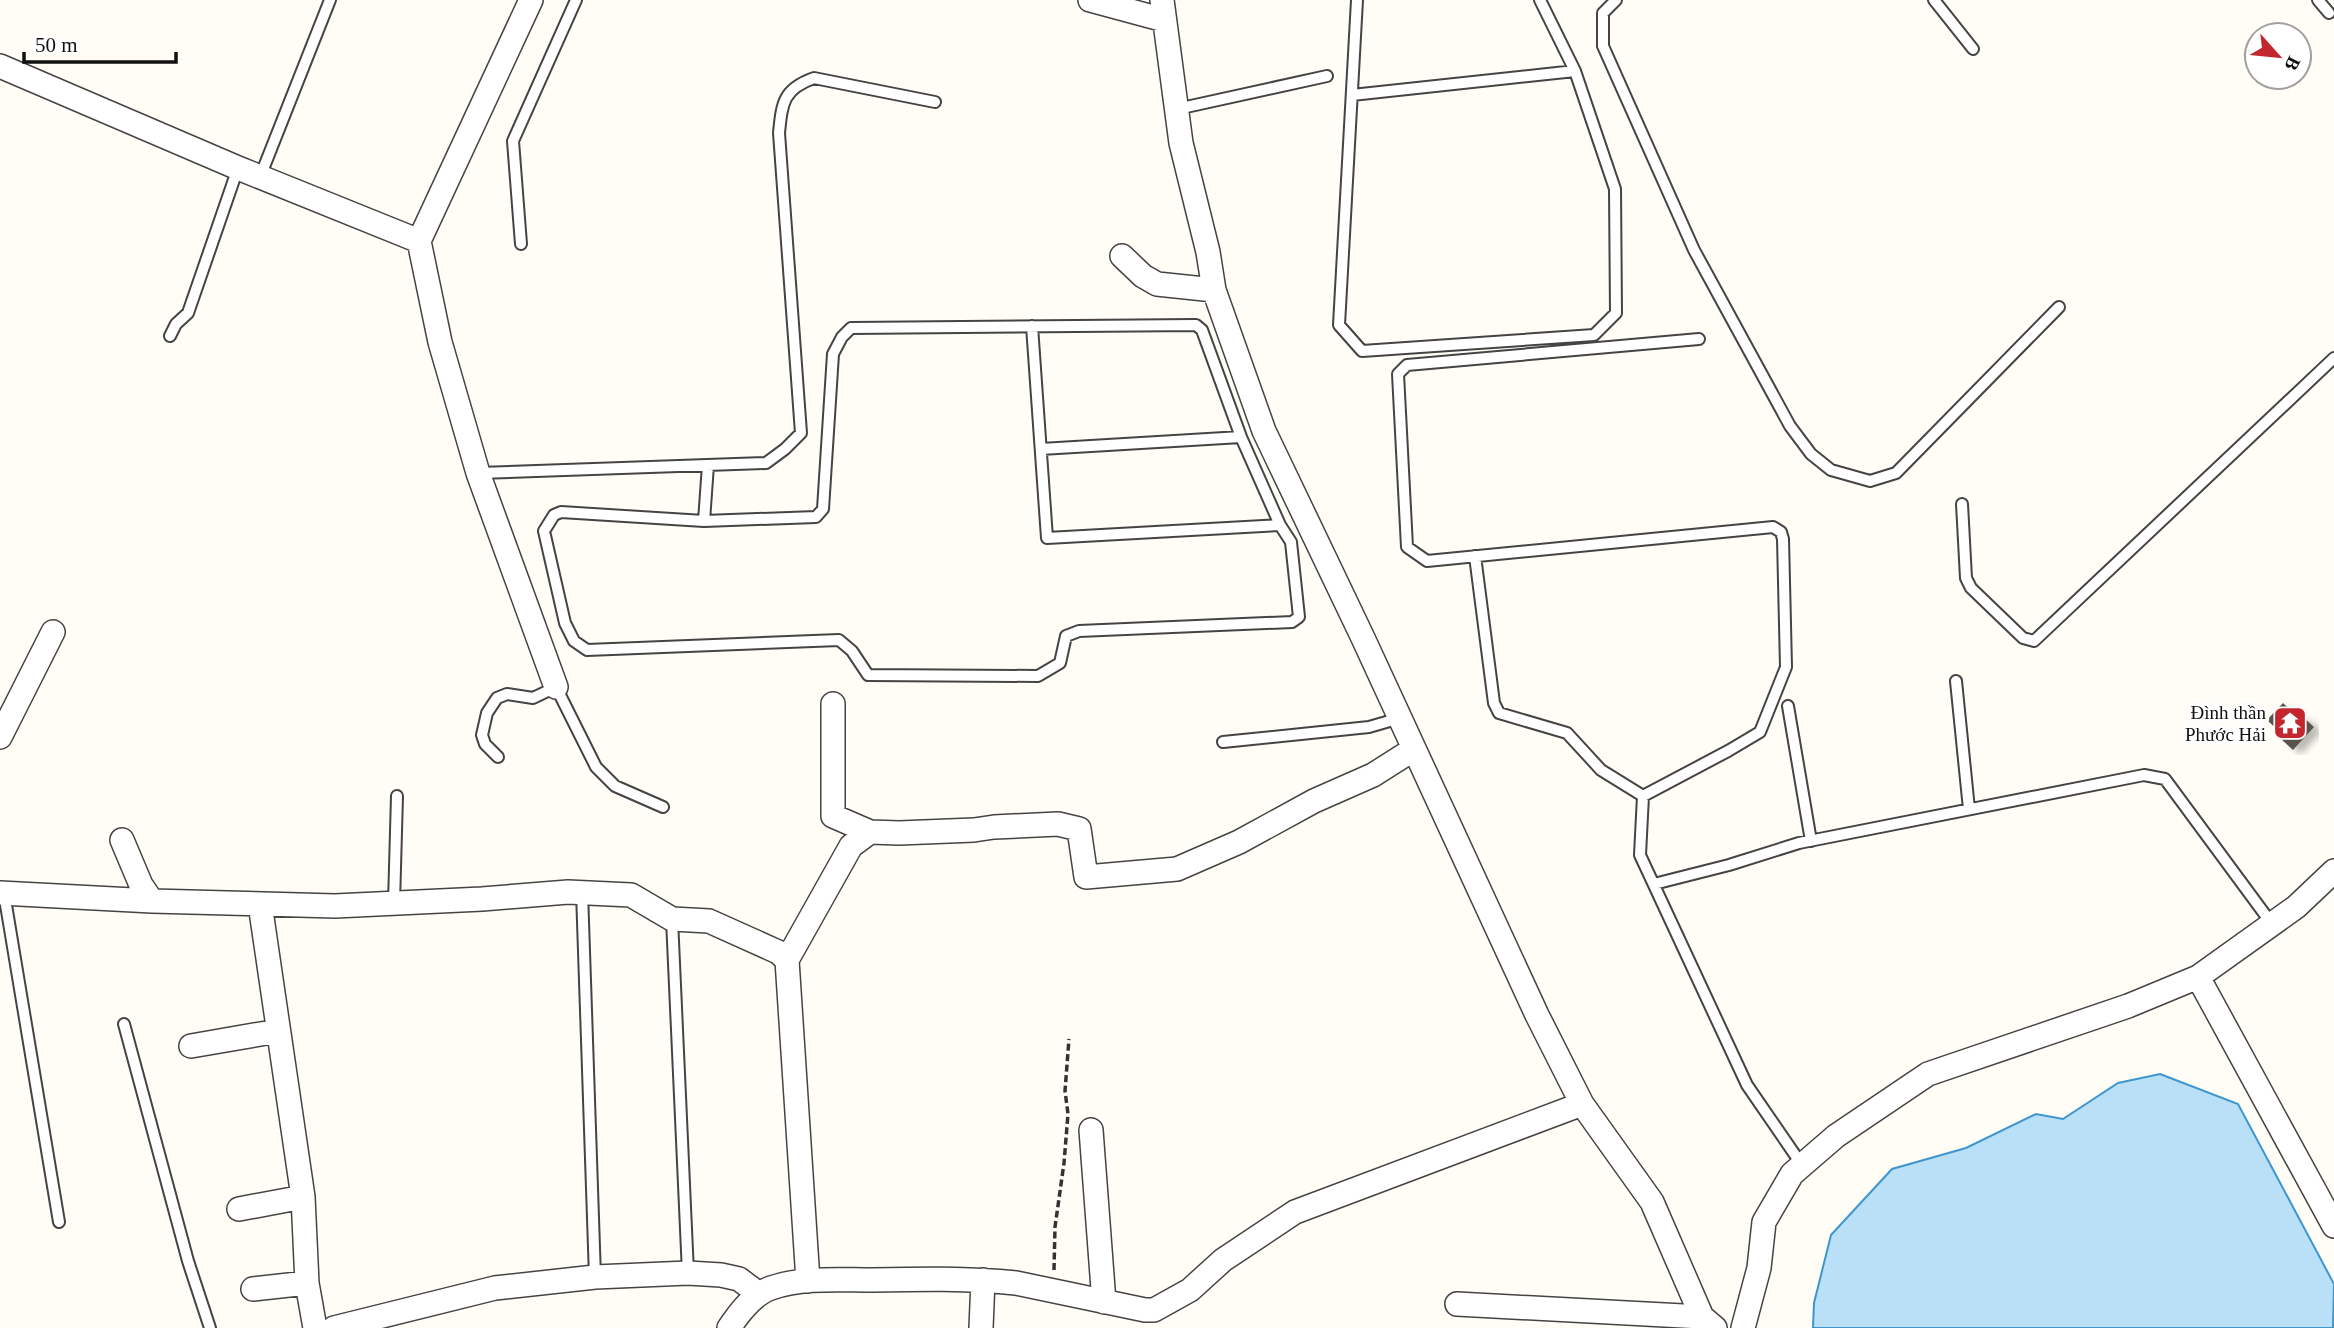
<svg xmlns="http://www.w3.org/2000/svg" width="2334" height="1328" viewBox="0 0 2334 1328" font-family="Georgia,serif">
  <style>
    .water { fill: #b9e0f7; stroke: #3f96cf; stroke-width: 2 }
    .building { fill: #5a524d; filter: url(#shadow) }
    .lines { fill: none; stroke-linecap: round; stroke-linejoin: round }
    .service-casing { stroke: #444; stroke-width: 14 }
    .minor-casing { stroke: #444; stroke-width: 26 }
    .path { stroke: #333; stroke-width: 3.5; stroke-dasharray: 7 3.5; stroke-linecap: butt }
    .service { stroke: #fff; stroke-width: 10 }
    .minor { stroke: #fff; stroke-width: 23 }
    .labels { text-anchor: middle; dominant-baseline: central; stroke-width: 7; stroke-linejoin: round; paint-order: stroke }
    .poi-label { font-size: 19px; fill: #111; stroke: #fff; text-anchor: end }
  </style>
  <defs>
    <filter id="shadow"><feDropShadow dx="8" dy="4.5" stdDeviation="3.5" flood-color="#0004"/></filter>
  </defs>
  <rect width="100%" height="100%" fill="#fffdf5"/>
  <path class="water" d="M2160 1074 2238 1104 2334 1284 2333 1328H1813L1814 1303 1831 1235 1892 1169 1966 1148 2036 1114 2063 1119 2118 1083Z"/>
  <path class="building" d="M2283 703 2300 719 2302 716 2314 727 2293 750 2281 739 2284 736 2267 720Z"/>
  <g class="lines">
    <g class="service-casing">
      <path id="service" d="M1357 0 1339 325 1362 351 1594 335 1616 313 1615 189 1575 71 1540 0
        M1616 0 1603 13V46L1694 250 1790 426 1811 454 1831 470 1870 481 1896 473 2059 307
        M1934 0 1973 49
        M2318 0 2329 13
        M1352 95 1575 71
        M1177 109 1327 76
        M260 177 330 0
        M521 244 513 141 576 0
        M1196 325 1202 330 1241 437 1280 525 1291 542 1299 617 1292 622 1079 631 1066 636 1060 663 1038 676 868 675 852 651 839 640 587 650 574 641 565 623 544 531 554 515 561 512 704 521 816 517 823 509 833 354 842 337 851 328Z
        M1032 326 1047 538 1280 525
        M170 336 176 324 188 313 238 168
        M1699 339 1407 365 1398 374 1407 547 1427 561 1773 527 1781 532 1783 539 1786 667 1760 732 1728 751 1643 796 1640 855 1747 1085 1802 1165
        M1041 449 1241 437
        M478 473 766 463 785 449 801 433 779 133C782 103 783 89 814 78L935 102
        M1962 504 1966 578 1971 588 2023 638 2034 641 2334 358
        M704 521 708 465
        M1475 556 1494 703 1499 713 1567 733 1601 770 1643 796
        M1956 681 1969 809
        M1788 706 1811 841
        M1223 742 1369 727 1400 718
        M498 757 485 744 482 735 487 713 497 698 507 694 533 698 556 687 596 767 615 786 663 807
        M1654 884 1729 865 1799 843 2144 775 2165 779 2272 924
        M582 892 595 1277
        M4 893 59 1222
        M394 903 397 796
        M672 919 688 1273
        M124 1024 188 1261 210 1328"/>
    </g>
    <g class="minor-casing">
      <path id="minor" d="M531 0 419 241 440 342 478 473 556 687
        M1090 0 1164 20
        M1162 0 1181 143 1208 252 1214 290 1264 431 1363 638 1537 1015 1582 1104 1652 1202 1702 1317 1715 1328
        M0 66 238 168 419 241
        M1122 256 1143 276 1157 284 1214 290
        M833 704V816L870 832
        M0 737 53 632
        M122 840 141 885 152 901
        M0 893 152 901 335 906 482 899 568 892 631 895 672 919 709 921 778 952 787 960 808 1281
        M787 960 851 846 870 832 899 833 974 830 994 827 1058 824 1079 829 1086 877 1177 869 1239 842 1314 801 1373 775 1414 749
        M2198 977 2334 1226
        M191 1046 278 1031
        M1091 1130 1104 1302
        M239 1209 303 1197
        M307 1283 315 1328
        M253 1289 307 1283 303 1197 260 904
        M1457 1304 1702 1317
        M334 1328 495 1288 595 1277 688 1273 721 1275 739 1279 759 1294
        M729 1328C739 1313 753 1294 771 1288 803 1277 838 1280 872 1280 920 1279 968 1278 1016 1283L1145 1310H1154L1190 1290 1223 1260 1295 1212 1582 1104
        M981 1328 983 1280
        M1743 1328 1759 1268 1764 1222 1792 1174 1836 1136 1928 1074 2128 1006 2198 977 2296 907 2334 871"/>
    </g>
    <path class="path" d="M1054 1270 1055 1227 1064 1163 1068 1114 1065 1091 1069 1039"/>
    <use href="#service" class="service"/>
    <use href="#minor" class="minor"/>
  </g>
  <defs>
    <g id="temple-square" transform="scale(1.75)"><rect x="-9" y="-9" width="18" height="18" rx="4" fill="#c4262e" stroke="#fff"/><path d="M0-6L5-2H3V0L6.5 2.5H4V6H1.5V3h-3V6H-4V2.5H-6.5L-3 0V-2H-5Z" fill="#fff"/></g>
  </defs>
  <g fill-rule="evenodd">
    <use href="#temple-square" x="2290" y="723"/>
  </g>
  <g class="labels">
    <g class="poi-label">
      <text x="2266" y="712">Đình thần<tspan x="2266" dy="22">Phước Hải</tspan></text>
    </g>
  </g>
  <g transform="translate(2278 56) rotate(117)"><circle r="33" fill="#ffffff" stroke="#a0a0a0" stroke-width="2"/>
  <path d="M0-5L12 26L0 18L-12 26Z" fill="#c4262e"/>
  <text y="-10" font-size="19" font-weight="bold" text-anchor="middle" fill="#111111">B</text>
  </g>
  <path d="M24 52v10h152v-10" fill="none" stroke="#111111" stroke-width="3.5"/>
  <text x="35" y="52" font-size="21" fill="#111111" stroke="#ffffff" stroke-width="5" paint-order="stroke">50 m</text>
</svg>
